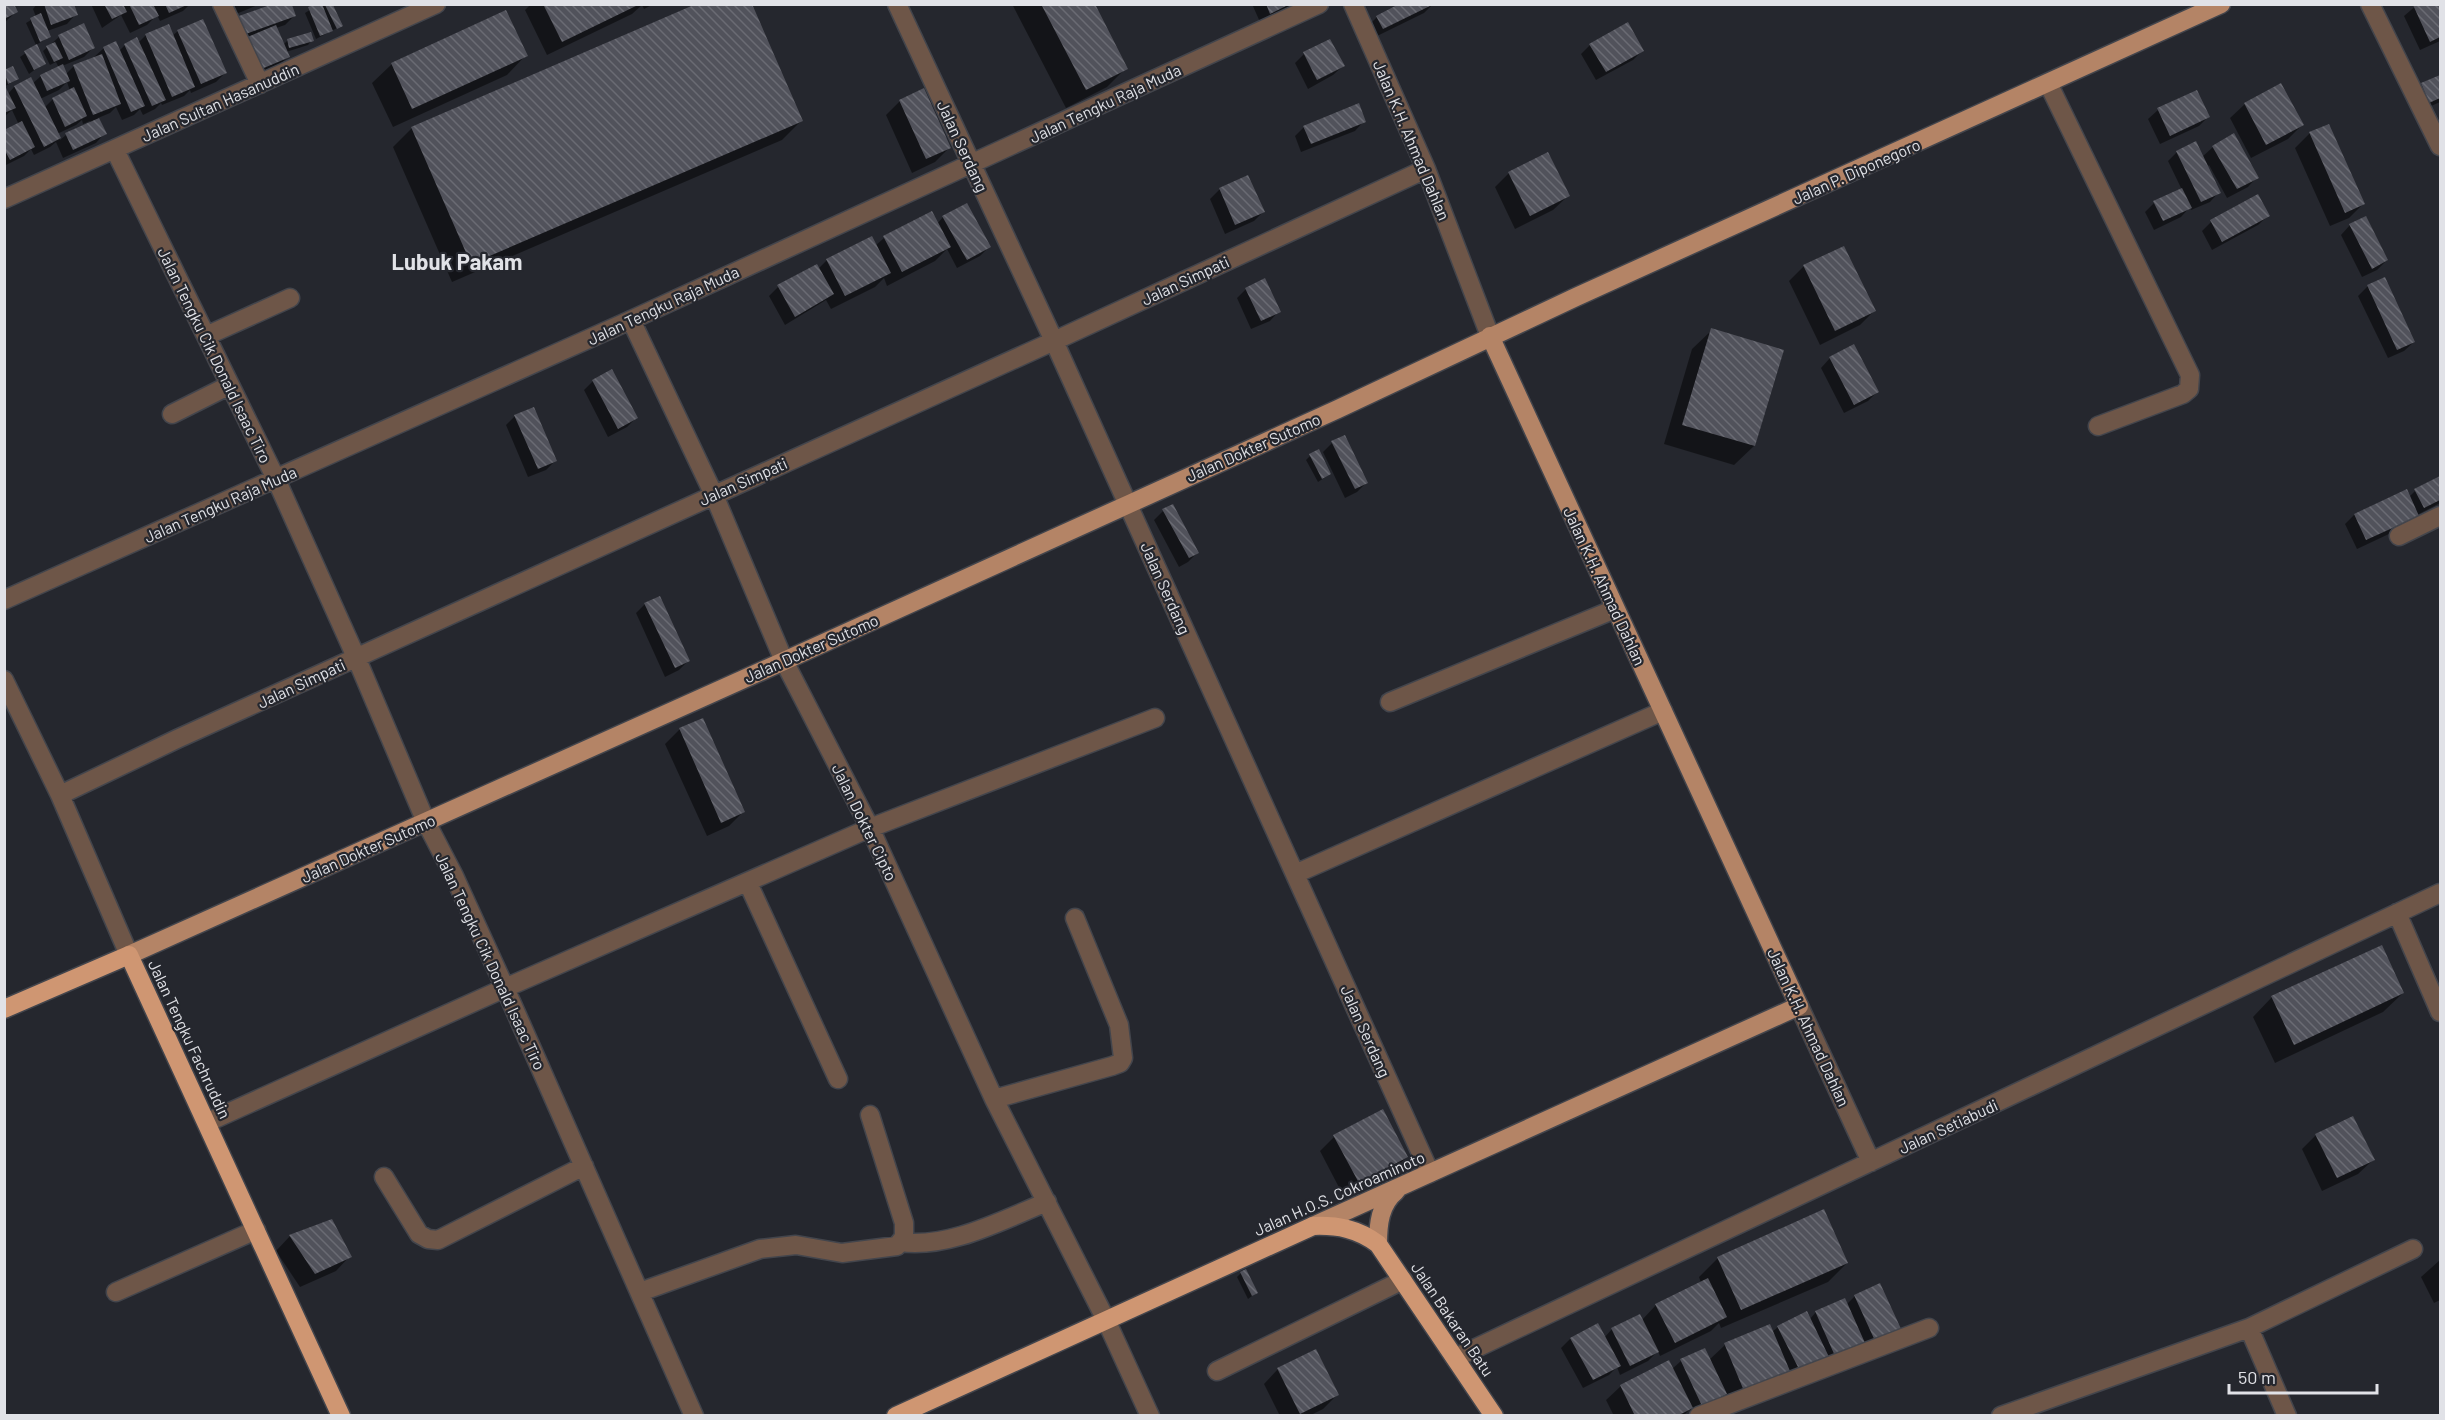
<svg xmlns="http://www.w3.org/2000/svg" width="2445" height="1420" viewBox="0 0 2445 1420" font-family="Barlow,sans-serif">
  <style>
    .shadow { fill: #0007; fill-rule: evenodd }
    .building { fill: url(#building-back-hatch) }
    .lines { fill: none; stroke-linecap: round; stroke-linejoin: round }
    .minor-casing { stroke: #43454c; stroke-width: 21 }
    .major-casing { stroke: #43454c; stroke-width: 21 }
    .highway-casing { stroke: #43454c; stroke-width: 21 }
    .minor { stroke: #6e5648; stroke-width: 18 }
    .major { stroke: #b48466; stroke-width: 18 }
    .highway { stroke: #cf9672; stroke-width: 18 }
    .labels { text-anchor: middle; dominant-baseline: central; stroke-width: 4.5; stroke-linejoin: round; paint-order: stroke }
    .street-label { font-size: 16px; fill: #e1e2e7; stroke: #25272e }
    .district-label { font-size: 22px; font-weight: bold; fill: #e1e2e7; stroke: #25272e }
  </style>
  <defs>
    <pattern id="building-back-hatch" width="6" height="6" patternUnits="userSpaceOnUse" patternTransform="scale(1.5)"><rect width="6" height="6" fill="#51525b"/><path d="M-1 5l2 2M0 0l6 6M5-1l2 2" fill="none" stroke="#6a6b73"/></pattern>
  </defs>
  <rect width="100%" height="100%" fill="#25272e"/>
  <path class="shadow" d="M4 4 16 12 4 23Z
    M37 4H73L76 14 67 24 47 31 49 37 36 45 26 23 36 17 33 9Z
    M91 4H190L183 11 160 21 157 15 147 25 130 33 121 15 102 28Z
    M218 4H260L224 19Z
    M274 4H290L294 16 285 25 276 28 283 45 287 41 312 40 308 45 286 52 288 57 278 66 249 78 236 18Z
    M319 4H331L341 26 316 39 305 13Z
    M531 4H654L644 9 642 5 632 14 547 55 525 10Z
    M1012 4H1093L1126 68 1107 87 1066 108Z
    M1252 4H1297L1260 22Z
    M1433 4 1424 13 1373 38 1368 26 1377 17Z
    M2418 4H2440V41L2420 50 2404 16Z
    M84 25 94 47 84 57 62 66 66 74 74 66 94 57 104 48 119 51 125 45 138 43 146 35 172 36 178 31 225 73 216 82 191 93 190 90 184 96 162 105 161 103 155 109 143 115 140 109 134 115 122 120 116 107 110 113 98 118 105 133 96 143 63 158 56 142 50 147 34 155 31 149 24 156 4 166V132L19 125 12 110 4 117V87L8 94 14 87 30 79 32 84 41 76 59 68 56 62 50 65 43 51 59 37ZM67 82 70 91 53 99 44 108 40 99 59 90ZM82 120 83 124 90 121 91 123 66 135 60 140 57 134 76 125Z
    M1590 45 1642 51 1633 60 1596 80 1581 54Z
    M36 46 44 63 29 74 20 57Z
    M1304 54 1343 66 1333 75 1308 89 1295 63Z
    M526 55 507 75 393 127 372 83 392 64Z
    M4 72 17 79 4 87Z
    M2440 76V102L2420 111 2412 94 2422 85Z
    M2196 92 2208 117 2199 126 2160 144 2148 119 2158 110Z
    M900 101 949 148 935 162 912 173 886 115Z
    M2245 104 2302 125 2288 139 2251 158 2230 118Z
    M801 121 782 140 452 282 393 147 412 128Z
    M1364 121 1355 131 1301 152 1295 136 1304 127Z
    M2328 126 2363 204 2349 218 2330 226 2295 148 2310 133Z
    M2213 147 2257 177 2248 187 2227 198 2209 165 2207 167 2219 192 2210 202 2191 210 2190 207 2181 217 2154 230 2145 212 2154 203 2182 190 2168 161 2177 152 2202 157Z
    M1509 173 1568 196 1553 210 1515 229 1495 187Z
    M1248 177 1263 212 1254 221 1225 234 1210 199 1219 190Z
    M931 213 937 224 943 217 989 247 980 256 957 268 947 249 935 261 887 286 884 278 875 287 831 309 826 300 785 325 769 296 778 287 818 269 827 260 875 246 884 238Z
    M2268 216 2258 225 2212 250 2202 231 2211 222Z
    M2350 225 2387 260 2377 270 2362 277 2341 235Z
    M1844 248 1874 311 1860 325 1820 345 1789 281 1803 267Z
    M2384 279 2414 342 2404 351 2388 358 2358 296 2367 287Z
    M1246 289 1279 311 1270 321 1251 329 1237 298Z
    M1712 330 1754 446 1734 465 1664 444 1692 349Z
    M1830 358 1877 392 1868 401 1844 413 1821 368Z
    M593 381 636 418 627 427 608 437 584 390Z
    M515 416 555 461 546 470 528 477 506 425Z
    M1332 443 1367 482 1357 492 1345 498 1323 452Z
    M1310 456 1330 474 1318 482 1306 460Z
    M2440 478V503L2417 515 2408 525 2357 549 2345 524 2354 515 2409 497 2415 491Z
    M1163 511 1198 552 1188 562 1179 567 1154 520Z
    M645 604 688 661 679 670 665 677 636 613Z
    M702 720 744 811 729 826 707 836 665 744 679 730Z
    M2403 993 2383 1012 2275 1063 2253 1017 2272 997Z
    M2316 1135 2373 1160 2358 1174 2322 1191 2302 1149Z
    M1334 1137 1407 1157 1392 1171 1344 1197 1320 1151Z
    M331 1221 350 1256 336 1271 300 1287 276 1251 290 1236Z
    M1718 1258 1847 1263 1828 1282 1721 1328 1719 1323 1711 1331 1660 1356 1658 1351 1648 1361 1620 1375 1617 1367 1609 1375 1583 1388 1561 1348 1570 1339 1597 1325 1604 1338 1612 1329 1642 1320 1656 1305 1701 1283 1699 1277Z
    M2440 1260V1300L2434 1303 2421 1277Z
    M1241 1273 1256 1293 1248 1299 1237 1277Z
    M1855 1296 1900 1330 1790 1380 1787 1373 1774 1385 1730 1404 1725 1393 1716 1403 1692 1414 1690 1409 1683 1416H1614L1606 1400 1621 1386 1672 1369 1681 1361 1709 1360 1725 1345 1772 1332 1778 1327 1809 1320 1816 1312 1846 1305Z
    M1278 1369 1337 1395 1323 1409 1309 1416H1280L1264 1384Z"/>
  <path class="building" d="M4 4H14L18 12 4 19Z
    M44 4H74L78 15 51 25Z
    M104 4H123L127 12 112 19Z
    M129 4H153L159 16 139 25Z
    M165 4H189L169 13Z
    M315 4H322L333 31 320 36 308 7Z
    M543 4H640L562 42Z
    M696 4H752L803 121 471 264 411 127Z
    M1041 4H1095L1128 69 1086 90Z
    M1266 4H1290L1270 14Z
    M1399 4H1434L1383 29 1376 16Z
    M2440 4V37L2430 42 2413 5Z
    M270 5H292L296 16 243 35 236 17Z
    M325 5H333L343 26 337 29Z
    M506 10 528 56 412 109 391 63Z
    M41 13 51 37 40 42 30 18Z
    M203 19 227 73 201 84 177 30Z
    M1628 22 1644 51 1606 72 1589 44Z
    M84 23 95 48 69 60 58 35Z
    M169 24 195 87 172 97 145 34Z
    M276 25 290 57 259 70 245 38Z
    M311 32 314 41 289 48 287 39Z
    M137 37 166 100 152 106 124 44Z
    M1330 39 1345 66 1317 80 1303 52Z
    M116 41 145 106 131 112 103 47Z
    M55 42 63 58 54 62 46 46Z
    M37 44 46 64 34 70 24 51Z
    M102 54 121 104 93 115 73 65Z
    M63 64 70 81 47 91 40 75Z
    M13 66 19 79 8 84 4 70Z
    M2440 75V98L2429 103 2421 83Z
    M31 77 61 138 44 147 14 86Z
    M2281 83 2304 125 2266 145 2244 103Z
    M4 84 16 108 4 113Z
    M74 87 87 116 65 127 52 98Z
    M924 88 951 148 926 159 899 100Z
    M2197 90 2210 117 2170 136 2157 108Z
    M1359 103 1366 122 1311 144 1303 126Z
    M99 118 107 134 73 150 65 133Z
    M22 121 35 147 10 160 4 149V130Z
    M2329 124 2365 204 2345 213 2309 132Z
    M2234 133 2259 178 2237 189 2212 146Z
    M2196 141 2221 193 2201 202 2176 151Z
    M1548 152 1570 196 1530 216 1508 172Z
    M1248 175 1265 212 1235 225 1219 188Z
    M2182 188 2192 208 2163 221 2153 201Z
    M2258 194 2270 216 2222 242 2210 220Z
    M967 203 991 247 967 260 942 216Z
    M932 211 951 247 902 272 883 236Z
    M2366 216 2388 260 2372 269 2349 224Z
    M872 236 891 273 845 296 826 259Z
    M1844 246 1876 311 1835 331 1803 265Z
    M817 264 834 294 795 317 777 285Z
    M2385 277 2415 342 2397 350 2367 285Z
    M1265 278 1281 312 1261 321 1245 288Z
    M1711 328 1784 350 1755 446 1682 425Z
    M1854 344 1879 392 1854 405 1829 357Z
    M612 369 638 418 618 429 592 380Z
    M534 407 557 461 538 469 514 415Z
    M1345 435 1368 483 1355 489 1331 441Z
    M1319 449 1331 474 1322 479 1309 454Z
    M2440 476V500L2424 508 2414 489Z
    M2407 489 2419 516 2366 540 2354 514Z
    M1173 504 1199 553 1189 558 1162 509Z
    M660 596 690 661 675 668 644 603Z
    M703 718 745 812 721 823 679 728Z
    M2382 945 2404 993 2294 1045 2271 996Z
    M1383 1109 1408 1157 1359 1183 1333 1135Z
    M2353 1116 2375 1160 2337 1178 2315 1134Z
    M1824 1209 1848 1263 1741 1310 1717 1257Z
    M332 1219 352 1257 315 1274 289 1235Z
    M1246 1269 1258 1293 1252 1296 1240 1272Z
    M1708 1278 1727 1317 1675 1343 1655 1304Z
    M1880 1283 1902 1331 1876 1343 1854 1295Z
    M1845 1298 1865 1343 1835 1356 1815 1311Z
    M1807 1311 1829 1357 1800 1371 1777 1326Z
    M1640 1314 1659 1352 1630 1366 1611 1328Z
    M1598 1323 1621 1366 1593 1380 1570 1338Z
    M1770 1324 1790 1371 1744 1391 1724 1343Z
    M1705 1348 1727 1394 1702 1406 1680 1359Z
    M1316 1349 1339 1395 1300 1414 1277 1368Z
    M1669 1360 1693 1408 1677 1416H1635L1620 1385Z"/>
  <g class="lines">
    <g class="minor-casing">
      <path id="minor" d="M222 4 260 84
        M897 4 1054 341 1430 1173
        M1353 4 1426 169 1490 336
        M2370 4 2440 146
        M2048 83 2190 375 2189 389 2183 394 2098 426
        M115 150 276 479 356 657 426 822 454 876 505 988 694 1416
        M4 199 436 4
        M631 320 714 495 784 661 870 828 994 1099 1106 1320 1150 1416
        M206 336 290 298
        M172 414 230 385
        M2399 536 2440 516
        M4 600 631 320 1319 4
        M4 680 60 795 129 955
        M1390 702 1615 609
        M60 795 177 739 1054 341 1426 169
        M1295 874 1663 711
        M748 883 838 1079
        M2397 913 2440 1012
        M1799 1006 1871 1162
        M994 1099 1112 1066 1120 1063 1123 1058 1119 1025 1075 918
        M208 1122 505 988 870 828 1155 718
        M384 1177 419 1234 428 1239 438 1240 584 1166
        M900 1242C949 1249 1002 1220 1047 1202
        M116 1292 256 1230
        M640 1292 760 1249 796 1245 842 1253 897 1246 904 1237V1223L870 1115
        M2249 1328 2287 1416
        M1455 1358 2440 893
        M1217 1371 1403 1280
        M1699 1416 1929 1328
        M2001 1416 2249 1328 2413 1249"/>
    </g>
    <g class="major-casing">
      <path id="major" d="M129 955 784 661 1338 409 1576 297 2221 4
        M1313 1226 1799 1006 1490 336
        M1378 1244C1378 1224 1380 1204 1396 1191"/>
    </g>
    <g class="highway-casing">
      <path id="highway" d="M4 1009 129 955 341 1416
        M896 1416 1313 1226C1338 1225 1358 1229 1378 1244L1494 1416"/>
    </g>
    <use href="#minor" class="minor"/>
    <use href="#major" class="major"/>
    <use href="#highway" class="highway"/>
  </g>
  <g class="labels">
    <g class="street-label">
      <text transform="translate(220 102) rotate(-24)">Jalan Sultan Hasanuddin</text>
      <text transform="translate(1105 103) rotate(-25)">Jalan Tengku Raja Muda</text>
      <text transform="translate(1412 140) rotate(67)">Jalan K.H. Ahmad Dahlan</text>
      <text transform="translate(963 146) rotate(65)">Jalan Serdang</text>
      <text transform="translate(1856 171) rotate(-24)">Jalan P. Diponegoro</text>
      <text transform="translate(1185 280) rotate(-25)">Jalan Simpati</text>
      <text transform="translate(663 305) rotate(-25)">Jalan Tengku Raja Muda</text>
      <text transform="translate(215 355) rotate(64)">Jalan Tengku Cik Donald Isaac Tiro</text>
      <text transform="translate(1253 447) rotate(-24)">Jalan Dokter Sutomo</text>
      <text transform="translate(743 481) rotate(-24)">Jalan Simpati</text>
      <text transform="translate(220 504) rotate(-24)">Jalan Tengku Raja Muda</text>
      <text transform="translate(1605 586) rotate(65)">Jalan K.H. Ahmad Dahlan</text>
      <text transform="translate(1166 588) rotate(66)">Jalan Serdang</text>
      <text transform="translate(811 648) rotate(-24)">Jalan Dokter Sutomo</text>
      <text transform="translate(301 683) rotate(-25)">Jalan Simpati</text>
      <text transform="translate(865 822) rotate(64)">Jalan Dokter Cipto</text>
      <text transform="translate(368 848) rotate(-24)">Jalan Dokter Sutomo</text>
      <text transform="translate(491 961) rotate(65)">Jalan Tengku Cik Donald Isaac Tiro</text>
      <text transform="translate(1809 1027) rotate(65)">Jalan K.H. Ahmad Dahlan</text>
      <text transform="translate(1366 1031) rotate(66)">Jalan Serdang</text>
      <text transform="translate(190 1039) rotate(65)">Jalan Tengku Fachruddin</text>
      <text transform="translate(1948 1126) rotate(-25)">Jalan Setiabudi</text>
      <text transform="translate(1339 1193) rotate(-24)">Jalan H.O.S. Cokroaminoto</text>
      <text transform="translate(1453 1319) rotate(56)">Jalan Bakaran Batu</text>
    </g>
    <g class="district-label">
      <text x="457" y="261">Lubuk Pakam</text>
    </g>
  </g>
  <rect width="2445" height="1420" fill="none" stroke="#e1e2e7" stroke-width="12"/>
  <path d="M2229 1384v9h148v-9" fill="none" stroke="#e1e2e7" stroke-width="3"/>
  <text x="2238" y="1384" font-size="18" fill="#e1e2e7" stroke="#25272e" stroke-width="4.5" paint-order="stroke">50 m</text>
</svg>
